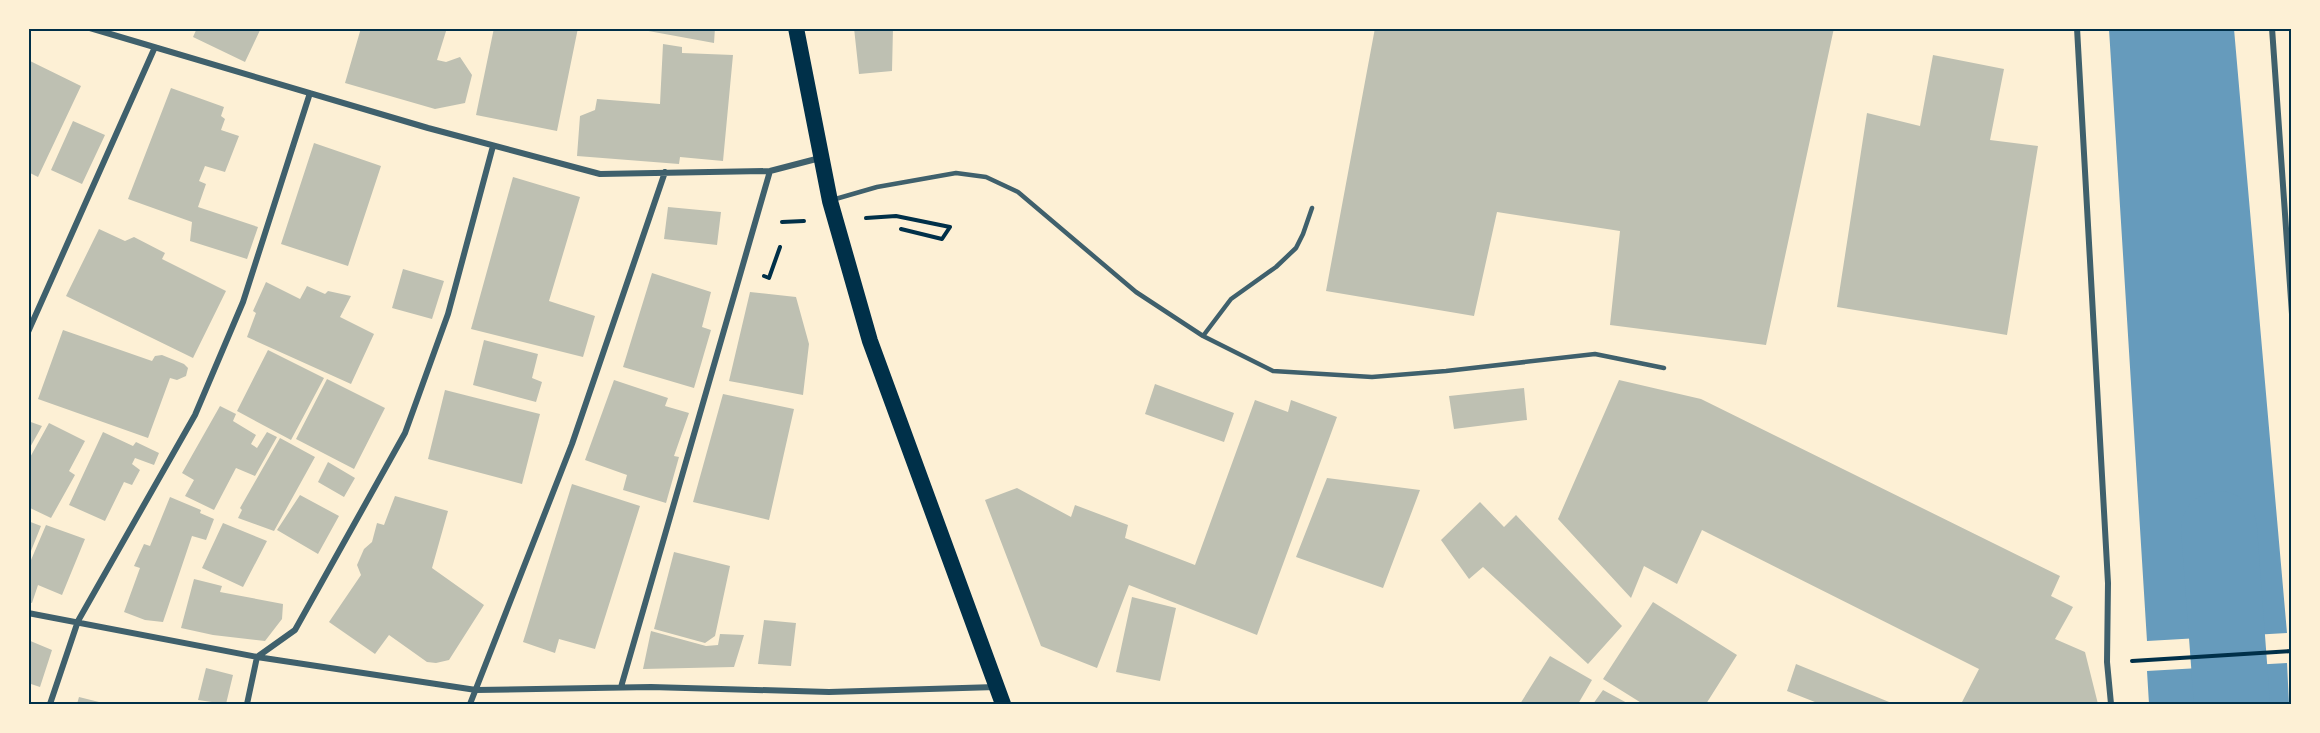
<svg xmlns="http://www.w3.org/2000/svg" width="2320" height="733" viewBox="0 0 2320 733" font-family="'PT Sans Narrow',sans-serif">
  <style>
    .water { fill: #669bbc }
    .lines { fill: none; stroke-linecap: round; stroke-linejoin: round }
    .river { stroke: #669bbc; stroke-width: 76 }
    .building { fill: #bec0b2 }
    .path { stroke: #003049; stroke-width: 4 }
    .service { stroke: #3f606c; stroke-width: 4.5 }
    .minor { stroke: #3f606c; stroke-width: 6 }
    .trunk { stroke: #003049; stroke-width: 16 }
    .neatline { fill: none; stroke: #003049; stroke-width: 2 }
  </style>
  <rect width="100%" height="100%" fill="#fdf0d5"/>
  <path class="water" d="M2109 29H2234L2287 633 2147 641Z
    M2287 663 2289 704H2149L2147 671Z"/>
  <g class="lines">
    <path class="river" d="M2219 529 2232 704"/>
  </g>
  <path class="building" d="M197 28H261L245 62 193 37Z
    M361 28H447L437 60 446 62 460 57 472 75 465 103 435 109 345 83Z
    M494 28H578L557 131 476 115Z
    M632 28H715L714 43Z
    M854 28H893L892 71 859 74Z
    M1375 28H1834L1766 345 1610 325 1620 231 1497 212 1474 316 1326 291Z
    M663 44 682 47V53L733 55 723 161 680 157 679 164 577 156 580 116 595 110 597 99 660 104Z
    M1933 55 2004 69 1990 140 2038 146 2007 335 1837 307 1867 113 1920 126Z
    M28 60 81 86 38 177 28 172Z
    M171 88 224 107 221 116 225 119 221 130 239 136 225 172 205 166 199 181 206 184 198 207 258 227 247 259 190 241 192 222 128 199Z
    M73 121 105 135 82 184 51 170Z
    M314 143 381 166 348 266 281 244Z
    M513 177 580 197 549 301 595 316 583 357 471 329Z
    M668 207 721 212 717 245 664 239Z
    M99 229 125 241 134 237 165 253 162 259 226 291 193 358 66 296Z
    M403 269 444 281 432 319 392 308Z
    M652 273 711 292 702 327 711 330 694 388 623 367Z
    M266 282 300 299 307 286 325 294 328 291 351 296 340 317 374 334 351 384 247 337 256 313 253 311Z
    M750 292 796 297 809 344 803 395 729 381Z
    M63 330 152 361 155 356 162 355 184 364 188 368 186 376 177 380 170 378 148 438 38 399Z
    M484 340 538 354 532 378 542 382 536 402 473 385Z
    M268 350 324 378 291 440 237 411Z
    M327 379 385 408 354 469 296 439Z
    M614 380 668 398 665 406 689 413 674 456 679 457 666 503 623 490 627 475 585 460Z
    M1619 380 1701 399 2060 576 2051 596 2073 607 2055 639 2085 652 2098 704H1961L1979 669 1702 530 1677 584 1644 566 1631 598 1558 519Z
    M1155 384 1234 413 1224 442 1145 414Z
    M1524 388 1527 420 1454 429 1449 396Z
    M445 390 540 414 522 484 428 459Z
    M723 394 794 409 769 520 693 502Z
    M1255 400 1288 412 1291 400 1337 417 1257 635 1129 585 1097 668 1041 646 985 500 1017 488 1071 517 1075 505 1128 525 1125 538 1195 565Z
    M220 406 236 414 233 421 256 435 251 444 257 448 267 432 277 437 255 476 236 468 214 510 185 496 194 480 182 473Z
    M28 421 42 426 28 451Z
    M49 423 85 441 69 471 75 475 51 518 28 507V461Z
    M103 432 133 446 136 442 159 453 154 465 135 458 132 464 140 470 132 485 124 482 105 521 69 505Z
    M280 438 315 457 274 531 238 518 242 510 240 508Z
    M328 462 355 478 344 497 318 482Z
    M1327 478 1420 490 1383 588 1296 557Z
    M572 484 640 506 595 649 559 639 555 653 523 642Z
    M300 495 339 516 318 554 277 530Z
    M395 496 448 511 432 568 484 605 449 660 436 663 427 662 389 635 375 654 329 622 361 575 357 565 364 549 372 542 377 523 384 525Z
    M170 497 201 510 200 513 214 519 206 540 192 536 163 622 145 620 124 612 140 568 134 566 144 544 150 546Z
    M1480 502 1504 527 1516 515 1622 626 1588 664 1483 567 1469 579 1441 540Z
    M28 521 41 526 29 556H28Z
    M223 523 267 541 243 587 202 568Z
    M46 525 85 539 62 595 38 585 32 603 28 602V567Z
    M674 552 730 566 715 636 705 643 654 629Z
    M194 579 222 586 220 592 283 604 282 619 265 641 213 635 181 628Z
    M1132 597 1176 608 1160 681 1116 672Z
    M1653 602 1737 655 1706 704H1643L1603 679Z
    M764 620 796 623 791 666 758 664Z
    M651 631 706 646 718 645 720 634 744 635 734 667 643 669Z
    M28 640 52 650 40 687 28 683Z
    M1550 656 1592 680 1578 704H1520Z
    M1796 664 1894 704H1820L1787 691Z
    M206 668 233 675 226 704 198 700Z
    M1603 690 1629 704H1593Z
    M79 697 107 704H77Z"/>
  <g class="lines">
    <path class="path" d="M866 218 896 216 950 227 942 239 901 229
      M782 222 804 221
      M764 276 769 278 780 247
      M2132 661 2292 651"/>
    <path class="service" d="M832 200 877 187 956 173 986 177 1018 192 1136 292 1203 336 1273 371 1372 377 1446 371 1595 354 1664 368
      M1203 336 1231 299 1276 267 1296 248 1303 234 1312 208"/>
    <path class="minor" d="M90 28 428 128 600 174 770 171 820 158
      M2077 28 2108 583 2107 662 2111 704
      M2272 28 2292 314
      M28 332 155 47
      M28 613 257 657 476 690 651 687 829 692 996 687
      M621 687 770 171
      M50 704 78 621 195 415 243 302 310 93
      M247 704 257 657 295 630 405 433 448 314 493 146
      M470 704 572 444 665 172"/>
    <path class="trunk" d="M796 28 830 201 870 341 1003 704"/>
  </g>
  <rect width="2320" height="733" fill="none" stroke="#fdf0d5" stroke-width="60"/>
  <rect x="30" y="30" width="2260" height="673" class="neatline"/>
</svg>
